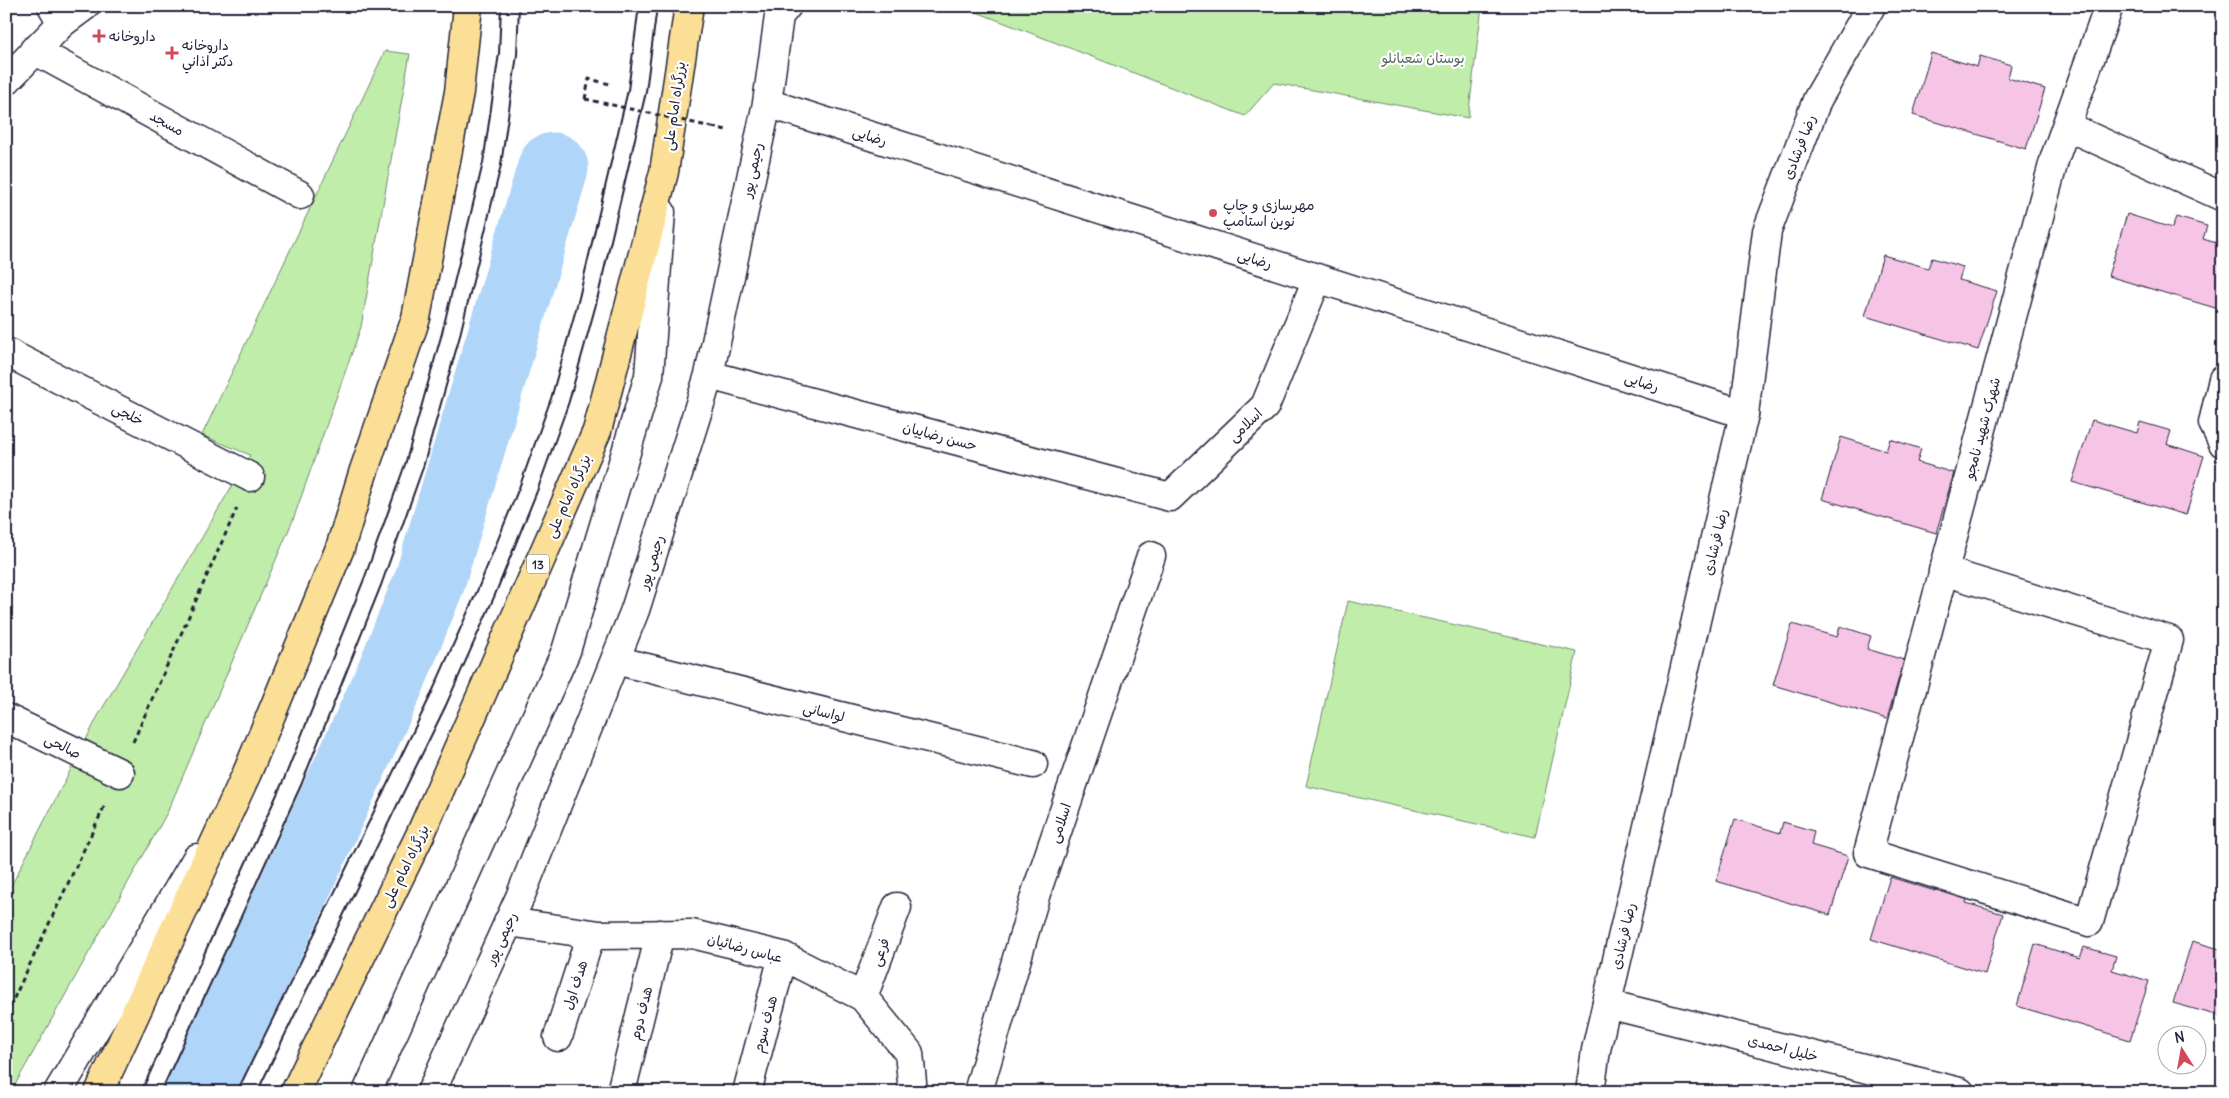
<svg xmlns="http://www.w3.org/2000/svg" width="2229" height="1098" viewBox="0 0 2229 1098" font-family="Delius,'Playpen Sans Arabic',sans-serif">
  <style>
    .green { fill: #c0edaa; stroke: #718872 }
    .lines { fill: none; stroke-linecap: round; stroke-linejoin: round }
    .river { stroke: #afd5f8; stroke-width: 71 }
    .building { fill: #f6c5e6; stroke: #22223b }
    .service-casing { stroke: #22223b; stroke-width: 20 }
    .minor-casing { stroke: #22223b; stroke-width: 31 }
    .secondary-casing { stroke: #22223b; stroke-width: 31 }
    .trunk-casing { stroke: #22223b; stroke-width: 31 }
    .path { stroke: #22223b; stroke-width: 3; stroke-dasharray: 5 4; stroke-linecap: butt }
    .service { stroke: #fff; stroke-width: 16 }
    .minor { stroke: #fff; stroke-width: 28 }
    .secondary { stroke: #fff; stroke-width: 28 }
    .trunk { stroke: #fbdf96; stroke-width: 28 }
    .path-bridge { stroke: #22223b; stroke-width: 3; stroke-dasharray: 5 4; stroke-linecap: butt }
    .poi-dot { fill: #d1495b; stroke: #fff; stroke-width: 2 }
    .labels { text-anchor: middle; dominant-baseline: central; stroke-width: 4.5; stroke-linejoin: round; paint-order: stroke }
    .shield { fill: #fff; stroke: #646476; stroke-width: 1 }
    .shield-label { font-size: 12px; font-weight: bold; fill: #22223b }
    .poi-label { font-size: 14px; fill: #22223b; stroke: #fff; text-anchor: start }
    .park-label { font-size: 14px; fill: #515f5c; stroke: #fff }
    .street-label { font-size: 14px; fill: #22223b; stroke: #fff }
  </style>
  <rect width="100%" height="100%" fill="#fff"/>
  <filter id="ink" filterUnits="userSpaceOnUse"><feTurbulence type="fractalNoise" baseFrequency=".02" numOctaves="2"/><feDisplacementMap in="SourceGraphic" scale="10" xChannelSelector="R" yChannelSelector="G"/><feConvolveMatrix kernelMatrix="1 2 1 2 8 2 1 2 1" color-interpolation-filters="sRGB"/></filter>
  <g filter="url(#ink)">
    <path class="green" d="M961 6H1482L1468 118 1274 83 1245 116Z
      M385 51 410 54 361 327 293 520 167 813 11 1092H6V896L98 716 250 455 202 435Z
      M1348 601 1577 652 1535 837 1306 786Z"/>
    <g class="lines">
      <path class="river" d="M197 1092 291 896 390 679 430 580 553 168"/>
    </g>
    <path class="building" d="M1931 53 1977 67 1980 56 2011 65 2008 78 2045 89 2026 149 1913 115Z
      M2127 214 2172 228 2176 217 2207 226 2203 239 2223 245 2222 310 2108 276Z
      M1883 255 1928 268 1932 258 1963 267 1959 280 1997 291 1978 350 1865 316Z
      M2092 420 2137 433 2140 422 2171 431 2167 444 2204 456 2186 515 2072 482Z
      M1841 437 1886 451 1890 439 1921 449 1917 462 1954 473 1936 533 1822 499Z
      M1792 624 1837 637 1840 626 1871 636 1867 649 1904 660 1887 719 1773 685Z
      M1735 819 1780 833 1783 822 1814 831 1811 845 1848 856 1830 915 1716 881Z
      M1890 877 1935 891 1939 880 1970 889 1966 903 2003 914 1985 974 1871 939Z
      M2192 941 2223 950V1017L2173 1003Z
      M2035 944 2080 958 2084 947 2116 956 2112 970 2149 981 2130 1040 2017 1006Z"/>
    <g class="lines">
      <g class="service-casing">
        <path id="service" d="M151 1092 293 781 373 581 414 466 450 338 492 164 508 54 510 6
          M247 1092 438 701 486 593 529 487 560 400 587 303 637 91 648 6"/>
      </g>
      <g class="minor-casing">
        <path id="minor" d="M52 6 62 23
          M34 50 300 195
          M767 103 1744 414
          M2066 126 2223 197
          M6 352 250 477
          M709 375 1170 497 1265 406 1317 279
          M2223 379 2213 423 2223 443
          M1943 571 2169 640 2089 922 1868 853 2055 157 2109 6
          M615 660 1033 764
          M6 718 120 773
          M508 922 600 935 692 934 783 956 863 997 909 1053 913 1092
          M863 997 897 907
          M1607 1004 1960 1092
          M558 1037 591 934
          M431 1092 520 897 635 610 709 375 767 103 779 16 787 6
          M621 1092 660 934
          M747 1092 783 956
          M978 1092 1036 893 1151 556"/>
      </g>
      <g class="secondary-casing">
        <path id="secondary" d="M6 81 62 23 85 6
          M58 1092 197 858
          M367 1092 566 651 649 376 661 212
          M1590 1092 1596 1050 1744 414 1767 231 1817 100 1871 6"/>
      </g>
      <g class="trunk-casing">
        <path id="trunk" d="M99 1092 247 773 340 548 363 473 416 318 459 92 468 6
          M295 1092 421 833 597 431 664 172 689 6"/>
      </g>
      <path class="path" d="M585 99 589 79 610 84
        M712 127 727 130
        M133 742 237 508
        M6 1015 105 805"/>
      <use href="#service" class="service"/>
      <use href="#minor" class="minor"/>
      <use href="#secondary" class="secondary"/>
      <use href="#trunk" class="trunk"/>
      <path class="path-bridge" d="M585 99 712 127"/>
    </g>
  </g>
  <g class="poi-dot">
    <path d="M96.5 28.5h5v5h5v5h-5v5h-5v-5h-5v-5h5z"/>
    <path d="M169.5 45.5h5v5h5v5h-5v5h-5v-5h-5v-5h5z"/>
    <circle cx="1213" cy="213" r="5"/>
  </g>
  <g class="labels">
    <rect class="shield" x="527" y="554.5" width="22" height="19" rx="4"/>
    <g class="shield-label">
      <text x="538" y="564">13</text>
    </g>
    <g class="poi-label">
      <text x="109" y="36">داروخانه</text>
      <text x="182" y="45">داروخانه<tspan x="182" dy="16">دكتر اذاني</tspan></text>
      <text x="1223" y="205">مهرسازی و چاپ<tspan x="1223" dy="16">نوین استامپ</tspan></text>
    </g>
    <g class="park-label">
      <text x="1423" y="58">بوستان شعبانلو</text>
    </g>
    <g class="street-label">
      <text transform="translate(674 106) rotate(-82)">بزرگراه امام علی</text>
      <text transform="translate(167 123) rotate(29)">مسجد</text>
      <text transform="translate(870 136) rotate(18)">رضایی</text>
      <text transform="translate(1799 147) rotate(-69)">رضا فرشادی</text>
      <text transform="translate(752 170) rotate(-78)">رحیمی پور</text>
      <text transform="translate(1255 259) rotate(18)">رضایی</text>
      <text transform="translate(1642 382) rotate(18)">رضایی</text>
      <text transform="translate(128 414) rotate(27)">خلجی</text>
      <text transform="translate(1245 425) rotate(-44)">اسلامی</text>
      <text transform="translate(1982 428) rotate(-75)">شهرک شهید نامجو</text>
      <text transform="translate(940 436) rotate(15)">حسن رضاییان</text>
      <text transform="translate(568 496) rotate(-66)">بزرگراه امام علی</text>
      <text transform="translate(1715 542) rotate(-77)">رضا فرشادی</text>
      <text transform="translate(651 562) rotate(-73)">رحیمی پور</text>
      <text transform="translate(824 712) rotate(14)">لواسانی</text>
      <text transform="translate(63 746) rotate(26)">صالحی</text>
      <text transform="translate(1060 823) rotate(-71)">اسلامی</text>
      <text transform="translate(405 866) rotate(-64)">بزرگراه امام علی</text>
      <text transform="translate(1623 936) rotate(-77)">رضا فرشادی</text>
      <text transform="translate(501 938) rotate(-65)">رحیمی پور</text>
      <text transform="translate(745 948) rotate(15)">عباس رضائیان</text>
      <text transform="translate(880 952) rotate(-69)">فرعی</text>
      <text transform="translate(575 985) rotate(-72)">هدف اول</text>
      <text transform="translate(641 1013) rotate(-76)">هدف دوم</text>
      <text transform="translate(765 1024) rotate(-75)">هدف سوم</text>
      <text transform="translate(1783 1048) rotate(14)">خلیل احمدی</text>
    </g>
  </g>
  <rect width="2229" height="1098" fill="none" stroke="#fff" stroke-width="25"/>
  <rect x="12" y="12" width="2204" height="1073" fill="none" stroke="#22223b" stroke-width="2" filter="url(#ink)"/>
  <g transform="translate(2182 1050) rotate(349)"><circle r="24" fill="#ffffff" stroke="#a7a7b1"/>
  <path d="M0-4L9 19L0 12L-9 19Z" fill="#d1495b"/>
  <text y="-8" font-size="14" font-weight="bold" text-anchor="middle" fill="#22223b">N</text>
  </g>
</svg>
